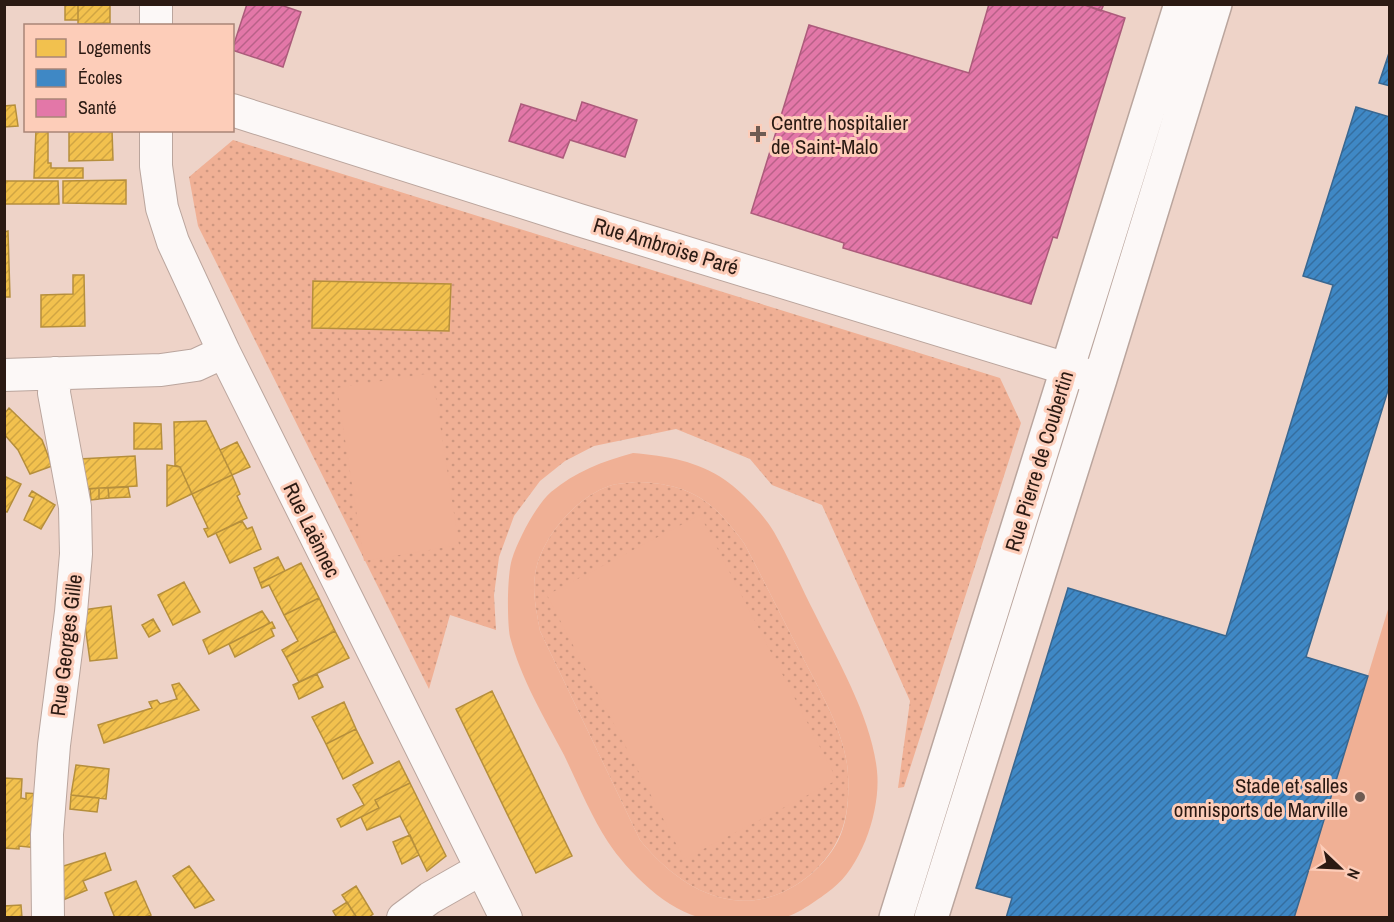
<svg xmlns="http://www.w3.org/2000/svg" width="1394" height="922" viewBox="0 0 1394 922" font-family="'Archivo Narrow',sans-serif">
  <style>
    .grass { fill: url(#grass-dots) }
    .garden { fill: #f0b095; fill-rule: evenodd }
    .homes { fill: url(#homes-hatch); stroke: #b68f3c; stroke-width: 1.5 }
    .schools { fill: url(#schools-hatch); stroke: #396790; stroke-width: 1.5 }
    .health { fill: url(#health-hatch); stroke: #ac5b7b; stroke-width: 1.5 }
    .lines { fill: none; stroke-linecap: round; stroke-linejoin: round }
    .minor-casing { stroke: #baa59d; stroke-width: 34 }
    .major-casing { stroke: #baa59d; stroke-width: 36 }
    .minor { stroke: #fcf8f7; stroke-width: 32 }
    .major { stroke: #fcf8f7; stroke-width: 33 }
    .poi-dot { fill: #6f5b52; stroke: #fdcdb9; stroke-width: 2 }
    .labels { text-anchor: middle; dominant-baseline: central; stroke-width: 6; stroke-linejoin: round; paint-order: stroke }
    .poi-label { font-size: 21px; fill: #2b1a13; stroke: #fdcdb9; text-anchor: start }
    .street-label { font-size: 21px; fill: #2b1a13; stroke: #fdcdb9 }
  </style>
  <defs>
    <pattern id="grass-dots" width="8" height="8" patternUnits="userSpaceOnUse" patternTransform="scale(1.5)"><rect width="8" height="8" fill="#f0b095"/><path d="M2 2h.1M6 6h.1" fill="none" stroke="#ce9780" stroke-width="1.8" stroke-linecap="round"/></pattern>
    <pattern id="homes-hatch" width="6" height="6" patternUnits="userSpaceOnUse" patternTransform="scale(1.5)"><rect width="6" height="6" fill="#f2c14e"/><path d="M-1 1l2-2M0 6l6-6M5 7l2-2" fill="none" stroke="#d0a543"/></pattern>
    <pattern id="schools-hatch" width="6" height="6" patternUnits="userSpaceOnUse" patternTransform="scale(1.5)"><rect width="6" height="6" fill="#3f88c5"/><path d="M-1 1l2-2M0 6l6-6M5 7l2-2" fill="none" stroke="#356e9f"/></pattern>
    <pattern id="health-hatch" width="6" height="6" patternUnits="userSpaceOnUse" patternTransform="scale(1.5)"><rect width="6" height="6" fill="#e377a8"/><path d="M-1 1l2-2M0 6l6-6M5 7l2-2" fill="none" stroke="#b86188"/></pattern>
  </defs>
  <rect width="100%" height="100%" fill="#eed3c8"/>
  <path class="grass" d="M233 140 1000 378 1021 423 904 787 898 788 910 701 822 505 772 485 750 459 676 429 594 446 565 461 540 481 514 516 499 557 494 595 496 630 450 615 429 689 198 226 189 177Z
    M637 482C692 484 713 501 744 543 764 581 783 619 802 656 820 691 846 735 848 774 849 796 848 821 837 841 819 877 775 906 733 900 695 895 664 869 640 840L540 631C537 613 532 593 535 575 540 539 575 498 609 486 618 483 628 483 637 482Z"/>
  <path class="garden" d="M432 373 459 545 364 561 337 388Z
    M633 453C666 456 698 461 725 480 741 491 765 516 774 532 789 558 801 587 815 614 838 661 872 719 877 771 881 808 863 865 832 889 820 898 798 915 782 918 769 919 755 918 743 918 730 918 716 919 704 918 669 913 627 871 608 842 591 816 578 784 564 755 544 717 521 679 510 637 507 621 507 575 512 559 518 540 536 505 551 492 575 472 603 461 633 453ZM637 482C692 484 713 501 744 543 764 581 783 619 802 656 820 691 846 735 848 774 849 796 848 821 838 841 819 877 775 906 733 900 695 895 664 869 640 840L540 631C537 613 532 593 535 575 540 539 575 498 609 486 618 483 628 483 637 482Z
    M700 515 837 780 684 859 547 595Z
    M1389 606V917L1294 918Z"/>
  <path class="homes" d="M65 4H78V20H65Z
    M78 4H110V23L78 24Z
    M15 105 18 126 4 127V106Z
    M36 130H48V163H51V168H83V178H34Z
    M69 130H112L113 160 69 161Z
    M126 180V204L63 203V181Z
    M4 181H58L59 204H4Z
    M8 231 10 297H4V232Z
    M73 275H84L85 326 41 327V295L73 294Z
    M313 281 451 284 449 331 312 328Z
    M9 408 42 440 52 466 30 474 18 450 4 434V414Z
    M206 421 232 475 192 494 180 467 175 465 174 422Z
    M134 423 161 424 162 449H134Z
    M237 442 250 467 232 475 220 450Z
    M135 456 137 486 82 489 79 459Z
    M167 465 180 467 192 494 167 506Z
    M232 475 240 494 237 496 247 518 208 537 204 529 208 528 192 494Z
    M4 476 21 484 7 512 4 511Z
    M128 487 130 497 109 498 108 488Z
    M99 488V499L91 500 90 489Z
    M99 488H108L109 498 99 499Z
    M32 491 55 505 41 529 24 520 34 498 29 496Z
    M242 521 247 529 252 527 261 549 230 563 216 533Z
    M278 557 285 571 260 583 254 568Z
    M301 563 319 598 284 615 269 585 262 588 260 583Z
    M184 582 200 612 173 625 158 595Z
    M319 598 335 631 286 657 282 650 298 641 284 615Z
    M111 606 117 658 90 661 83 610Z
    M262 611 270 623 209 654 203 640Z
    M153 619 160 631 149 637 142 625Z
    M272 622 275 628 271 629 274 636 235 657 229 644Z
    M335 631 349 658 299 682 286 657Z
    M317 674 323 687 299 699 293 685Z
    M179 683 199 710 104 743 98 725 152 708 149 702 157 700 160 704 177 699 172 685Z
    M492 691 572 856 536 873 456 709Z
    M344 702 356 729 326 744 312 717Z
    M356 729 373 763 343 779 326 744Z
    M399 761 410 783 375 800 379 808 341 827 337 819 364 805 353 785Z
    M76 765 109 769 106 799 71 795Z
    M4 778 22 779 21 798 26 799V793L40 794 38 848 19 846V849L4 848Z
    M410 783 446 856 427 871 400 816 367 830 361 817 379 808 375 800Z
    M71 795 99 798 97 812 70 809Z
    M410 835 419 855 402 864 393 842Z
    M105 853 111 870 83 881 87 890 56 903 54 869Z
    M189 866 214 900 195 908 173 876Z
    M136 881 151 915 144 918H115L105 893Z
    M356 886 373 914 368 918H357L342 895Z
    M347 902 357 918H337L333 911Z
    M21 905 22 918H4V906Z"/>
  <path class="schools" d="M1390 50 1389 83 1390 86 1379 83Z
    M1356 107 1390 117V384L1306 657 1368 676 1294 918H1006L1012 898 976 888 1068 588 1226 636 1333 285 1303 276Z"/>
  <path class="health" d="M247 4H278L301 12 283 67 232 50Z
    M989 4H1082L1125 18 1057 238 1053 237 1031 304 843 248 844 243 751 213 809 25 969 73Z
    M1082 4H1104L1101 11Z
    M582 102 637 120 625 157 570 140 563 158 509 141 521 104 576 121Z"/>
  <g class="lines">
    <g class="minor-casing">
      <path id="minor" d="M156 26V4
        M232 110 579 220 1100 379
        M156 130V166L162 208 173 242 224 352 506 918
        M4 375 161 370 196 365 224 352
        M48 918 47 834 54 745 71 612 76 554 75 507 54 393 55 373
        M403 918 430 898 481 869"/>
    </g>
    <g class="major-casing">
      <path id="major" d="M896 918C992 613 1085 309 1181 4
        M931 918 1100 379 1215 4"/>
    </g>
    <use href="#minor" class="minor"/>
    <use href="#major" class="major"/>
  </g>
  <g class="poi-dot">
    <path d="M755 125h6v6h6v6h-6v6h-6v-6h-6v-6h6z"/>
    <circle cx="1360" cy="797" r="6"/>
  </g>
  <g class="labels">
    <g class="poi-label">
      <text x="771" y="122">Centre hospitalier<tspan x="771" dy="24">de Saint-Malo</tspan></text>
      <text x="1348" y="785" text-anchor="end">Stade et salles<tspan x="1348" dy="24">omnisports de Marville</tspan></text>
    </g>
    <g class="street-label">
      <text transform="translate(666 246) rotate(17)">Rue Ambroise Paré</text>
      <text transform="translate(1039 461) rotate(-73)">Rue Pierre de Coubertin</text>
      <text transform="translate(312 530) rotate(64)">Rue Laënnec</text>
      <text transform="translate(66 645) rotate(-83)">Rue Georges Gille</text>
    </g>
  </g>
  <rect width="1394" height="922" fill="none" stroke="#2b1a13" stroke-width="12"/>
  <rect x="24" y="24" width="210" height="108" fill="#fdcdb9" stroke="#a98577" stroke-width="1.5"/>
  <rect x="36" y="39" width="30" height="18" fill="#f2c14e" stroke="#a98577" stroke-width="1.5"/>
  <text x="78" y="54" font-size="18" fill="#2b1a13">Logements</text>
  <rect x="36" y="69" width="30" height="18" fill="#3f88c5" stroke="#a98577" stroke-width="1.5"/>
  <text x="78" y="84" font-size="18" fill="#2b1a13">Écoles</text>
  <rect x="36" y="99" width="30" height="18" fill="#e377a8" stroke="#a98577" stroke-width="1.5"/>
  <text x="78" y="114" font-size="18" fill="#2b1a13">Santé</text>
  <g transform="translate(1340 868) rotate(113)" stroke="#fdcdb9" stroke-width="4.5" paint-order="stroke">
  <path d="M0-4.5L10 22L0 15L-10 22Z" fill="#2b1a13"/>
  <text y="-9" font-size="16" font-weight="bold" text-anchor="middle" fill="#2b1a13">N</text>
  </g>
</svg>
